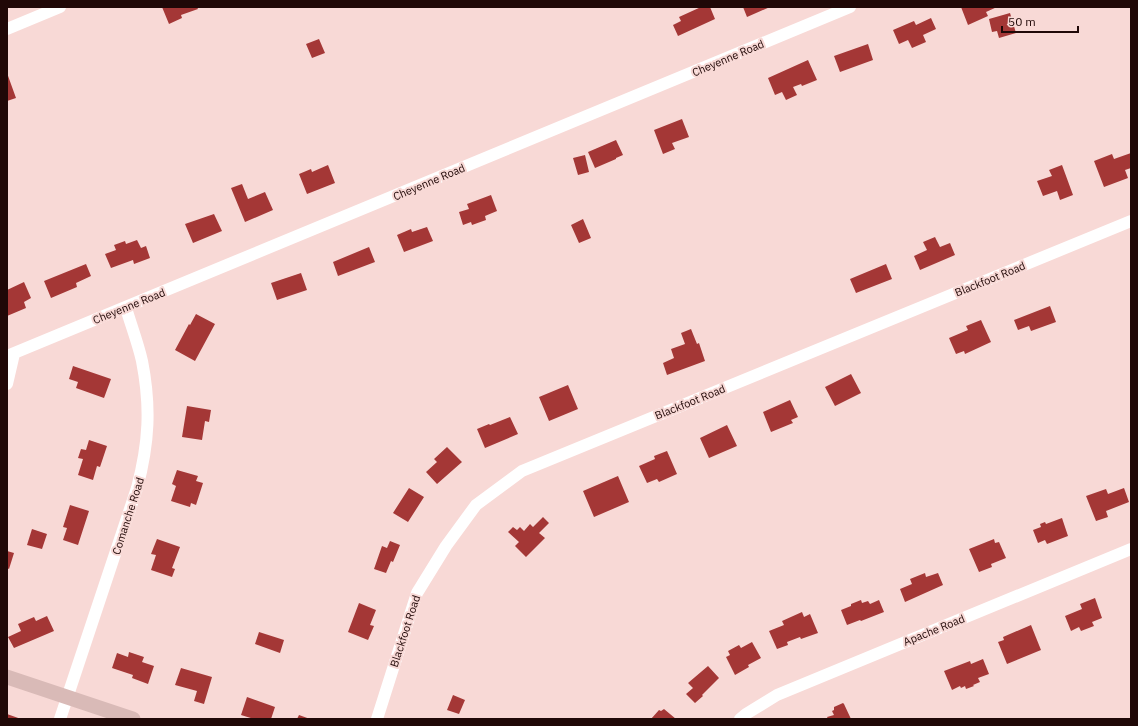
<svg xmlns="http://www.w3.org/2000/svg" width="1138" height="726" viewBox="0 0 1138 726" font-family="'IBM Plex Sans',sans-serif">
  <style>
    .building { fill: #a43736 }
    .lines { fill: none; stroke-linecap: round; stroke-linejoin: round }
    .minor { stroke: #fff; stroke-width: 12 }
    .major { stroke: #d9bab7; stroke-width: 15 }
    .labels { text-anchor: middle; dominant-baseline: central; stroke-width: 4; stroke-linejoin: round; paint-order: stroke }
    .street-label { font-size: 11px; fill: #200807; stroke: #f8d9d6 }
  </style>
  <rect width="100%" height="100%" fill="#f8d9d6"/>
  <path class="building" d="M162 7H197L198 9 181 15 182 18 169 24Z
    M701 7H710L715 19 678 36 673 25 681 21 679 17Z
    M743 7H770L747 17Z
    M961 7H997L986 12 988 16 968 25Z
    M1010 13 1016 33 999 38 997 31 992 32 989 19Z
    M931 18 936 29 923 35 926 42 912 48 908 40 899 44 893 30 914 21 916 25Z
    M319 39 325 53 312 58 306 44Z
    M868 44 873 60 840 72 834 56Z
    M808 60 817 80 802 86 801 84 793 87 797 95 786 100 782 92 775 95 768 78Z
    M7 73 16 98 7 101Z
    M682 119 689 137 672 143 675 149 663 154 654 130Z
    M616 140 623 155 616 158V159L595 168 588 152Z
    M1131 153V168L1125 170 1128 178 1104 187 1094 161 1112 154 1114 159Z
    M585 155 589 172 578 175 573 158Z
    M328 165 335 183 307 194 299 174 311 169 312 172Z
    M1062 165 1073 195 1060 200 1057 191 1043 196 1037 181 1052 176 1049 170Z
    M242 184 248 199 265 192 273 210 245 222 231 188Z
    M491 195 497 211 485 216 486 220 472 225 471 222 463 225 459 212 469 209 467 204Z
    M214 214 222 231 193 243 185 224Z
    M583 219 591 238 579 243 571 225Z
    M427 227 433 241 404 252 397 235 411 229 412 232Z
    M935 237 940 247 950 243 955 255 920 270 914 256 927 250 923 242Z
    M137 240 141 248 146 246 150 258 134 264 133 260 111 268 105 254 116 250 114 245 125 241 126 244Z
    M369 247 375 262 338 276 333 262Z
    M86 264 91 276 76 283 77 287 51 298 44 281Z
    M886 264 892 279 856 293 850 279Z
    M301 273 307 290 277 300 271 283Z
    M24 282 31 298 24 302 26 308 7 316V290Z
    M1050 306 1056 322 1031 331 1029 326 1018 330 1014 320Z
    M196 314 215 324 195 361 175 350 189 324 190 325Z
    M981 320 991 342 965 354 964 351 956 354 949 338 968 330 966 326Z
    M691 329 697 344 699 343 705 361 667 375 663 363 674 358 671 349 685 344 681 333Z
    M73 366 111 379 104 398 76 388 78 382 69 379Z
    M851 374 861 393 835 406 825 387Z
    M568 385 578 409 549 421 539 397Z
    M790 400 798 417 791 420 793 423 771 432 763 412Z
    M187 406 211 410 209 422 205 421 202 440 182 437Z
    M510 417 518 434 485 448 477 429 489 424 490 425Z
    M727 425 737 446 709 458 700 438Z
    M89 440 107 446 100 467 97 466 93 480 78 475 83 459 78 458 81 449 86 450Z
    M447 447 462 462 437 484 426 472 437 462 434 459Z
    M667 451 677 474 659 482 657 479 647 483 639 466 655 459 654 456Z
    M177 470 198 476 196 481 203 483 196 505 191 503 190 507 171 501 176 486 172 484Z
    M618 476 629 502 594 517 583 491Z
    M409 488 424 497 408 522 393 513Z
    M1124 488 1129 502 1106 511 1108 517 1096 521 1086 496 1106 489 1108 494Z
    M70 505 89 511 78 545 63 540 67 528 63 527Z
    M543 517 549 523 539 533 545 538 526 557 515 546 519 542 508 532 513 527 517 530 520 527 524 531 530 524 533 527Z
    M1062 518 1068 536 1047 544 1045 540 1038 543 1033 530 1041 527 1040 524 1045 522 1046 524Z
    M32 529 47 534 42 549 27 545Z
    M157 539 180 547 172 568 175 569 172 577 151 570 156 555 151 554Z
    M994 539 995 543 999 542 1006 558 991 564 992 567 979 572 969 549Z
    M390 541 400 545 393 562 391 561 386 573 374 569 382 546 387 548Z
    M7 551 14 553 9 569 7 568Z
    M925 573 926 577 938 573 943 585 905 602 900 589 912 584 910 579Z
    M1095 598 1102 618 1092 622 1094 626 1081 631 1079 627 1071 631 1065 616 1082 609 1080 604Z
    M861 600 862 603 868 601 870 604 879 600 884 612 861 621 860 620 847 625 841 610 851 606V604Z
    M359 603 376 610 370 625 374 626 368 640 348 632Z
    M802 612 804 617 810 614 818 633 801 639 800 637 787 642 788 645 777 649 769 631 784 625 782 621Z
    M47 616 54 631 14 648 8 637 21 631 18 624 34 617 36 621Z
    M1031 625 1041 650 1007 664 998 642 1004 640 1003 637Z
    M259 632 284 640 280 653 255 644Z
    M752 642 761 658 748 665 749 667 735 675 726 657 730 655 728 651 739 645 741 648Z
    M129 652 144 657 142 662 154 666 148 684 132 678 133 675 112 668 117 653 128 657Z
    M983 659 989 674 978 678 980 682 973 685 974 686 966 689 965 686 961 688 960 686 952 690 944 671 970 661 971 664Z
    M708 666 719 678 702 695 703 696 695 703 686 694 693 688 688 683Z
    M181 668 212 677 204 704 194 701 197 691 175 685Z
    M453 695 465 700 459 714 447 710Z
    M247 697 275 707 271 719H254L241 715Z
    M843 703 844 704 851 719H828L827 717 834 715 832 711 834 710V707Z
    M664 709 676 719H651L659 710 661 711Z
    M7 714 21 719H7Z
    M299 715 310 719H297Z"/>
  <g class="lines">
    <path class="minor" d="M7 29 60 7
      M7 356 850 7
      M7 384 14 354
      M60 719 137 488C149 443 151 407 142 361 138 343 131 325 126 308
      M377 719 417 593 446 546 476 505 522 471 1131 221
      M740 719 746 714 777 695 1131 549"/>
    <path class="major" d="M7 677 133 719"/>
  </g>
  <g class="labels">
    <g class="street-label">
      <text transform="translate(728 58) rotate(-23)">Cheyenne Road</text>
      <text transform="translate(429 182) rotate(-23)">Cheyenne Road</text>
      <text transform="translate(990 279) rotate(-22)">Blackfoot Road</text>
      <text transform="translate(129 306) rotate(-22)">Cheyenne Road</text>
      <text transform="translate(690 402) rotate(-22)">Blackfoot Road</text>
      <text transform="translate(128 516) rotate(-72)">Comanche Road</text>
      <text transform="translate(934 630) rotate(-22)">Apache Road</text>
      <text transform="translate(405 631) rotate(-72)">Blackfoot Road</text>
    </g>
  </g>
  <rect width="1138" height="726" fill="none" stroke="#200807" stroke-width="16"/>
  <path d="M1002 26v6h76v-6" fill="none" stroke="#200807" stroke-width="2"/>
  <text x="1008" y="26" font-size="12" fill="#200807" stroke="#f8d9d6" stroke-width="3" paint-order="stroke">50 m</text>
</svg>
